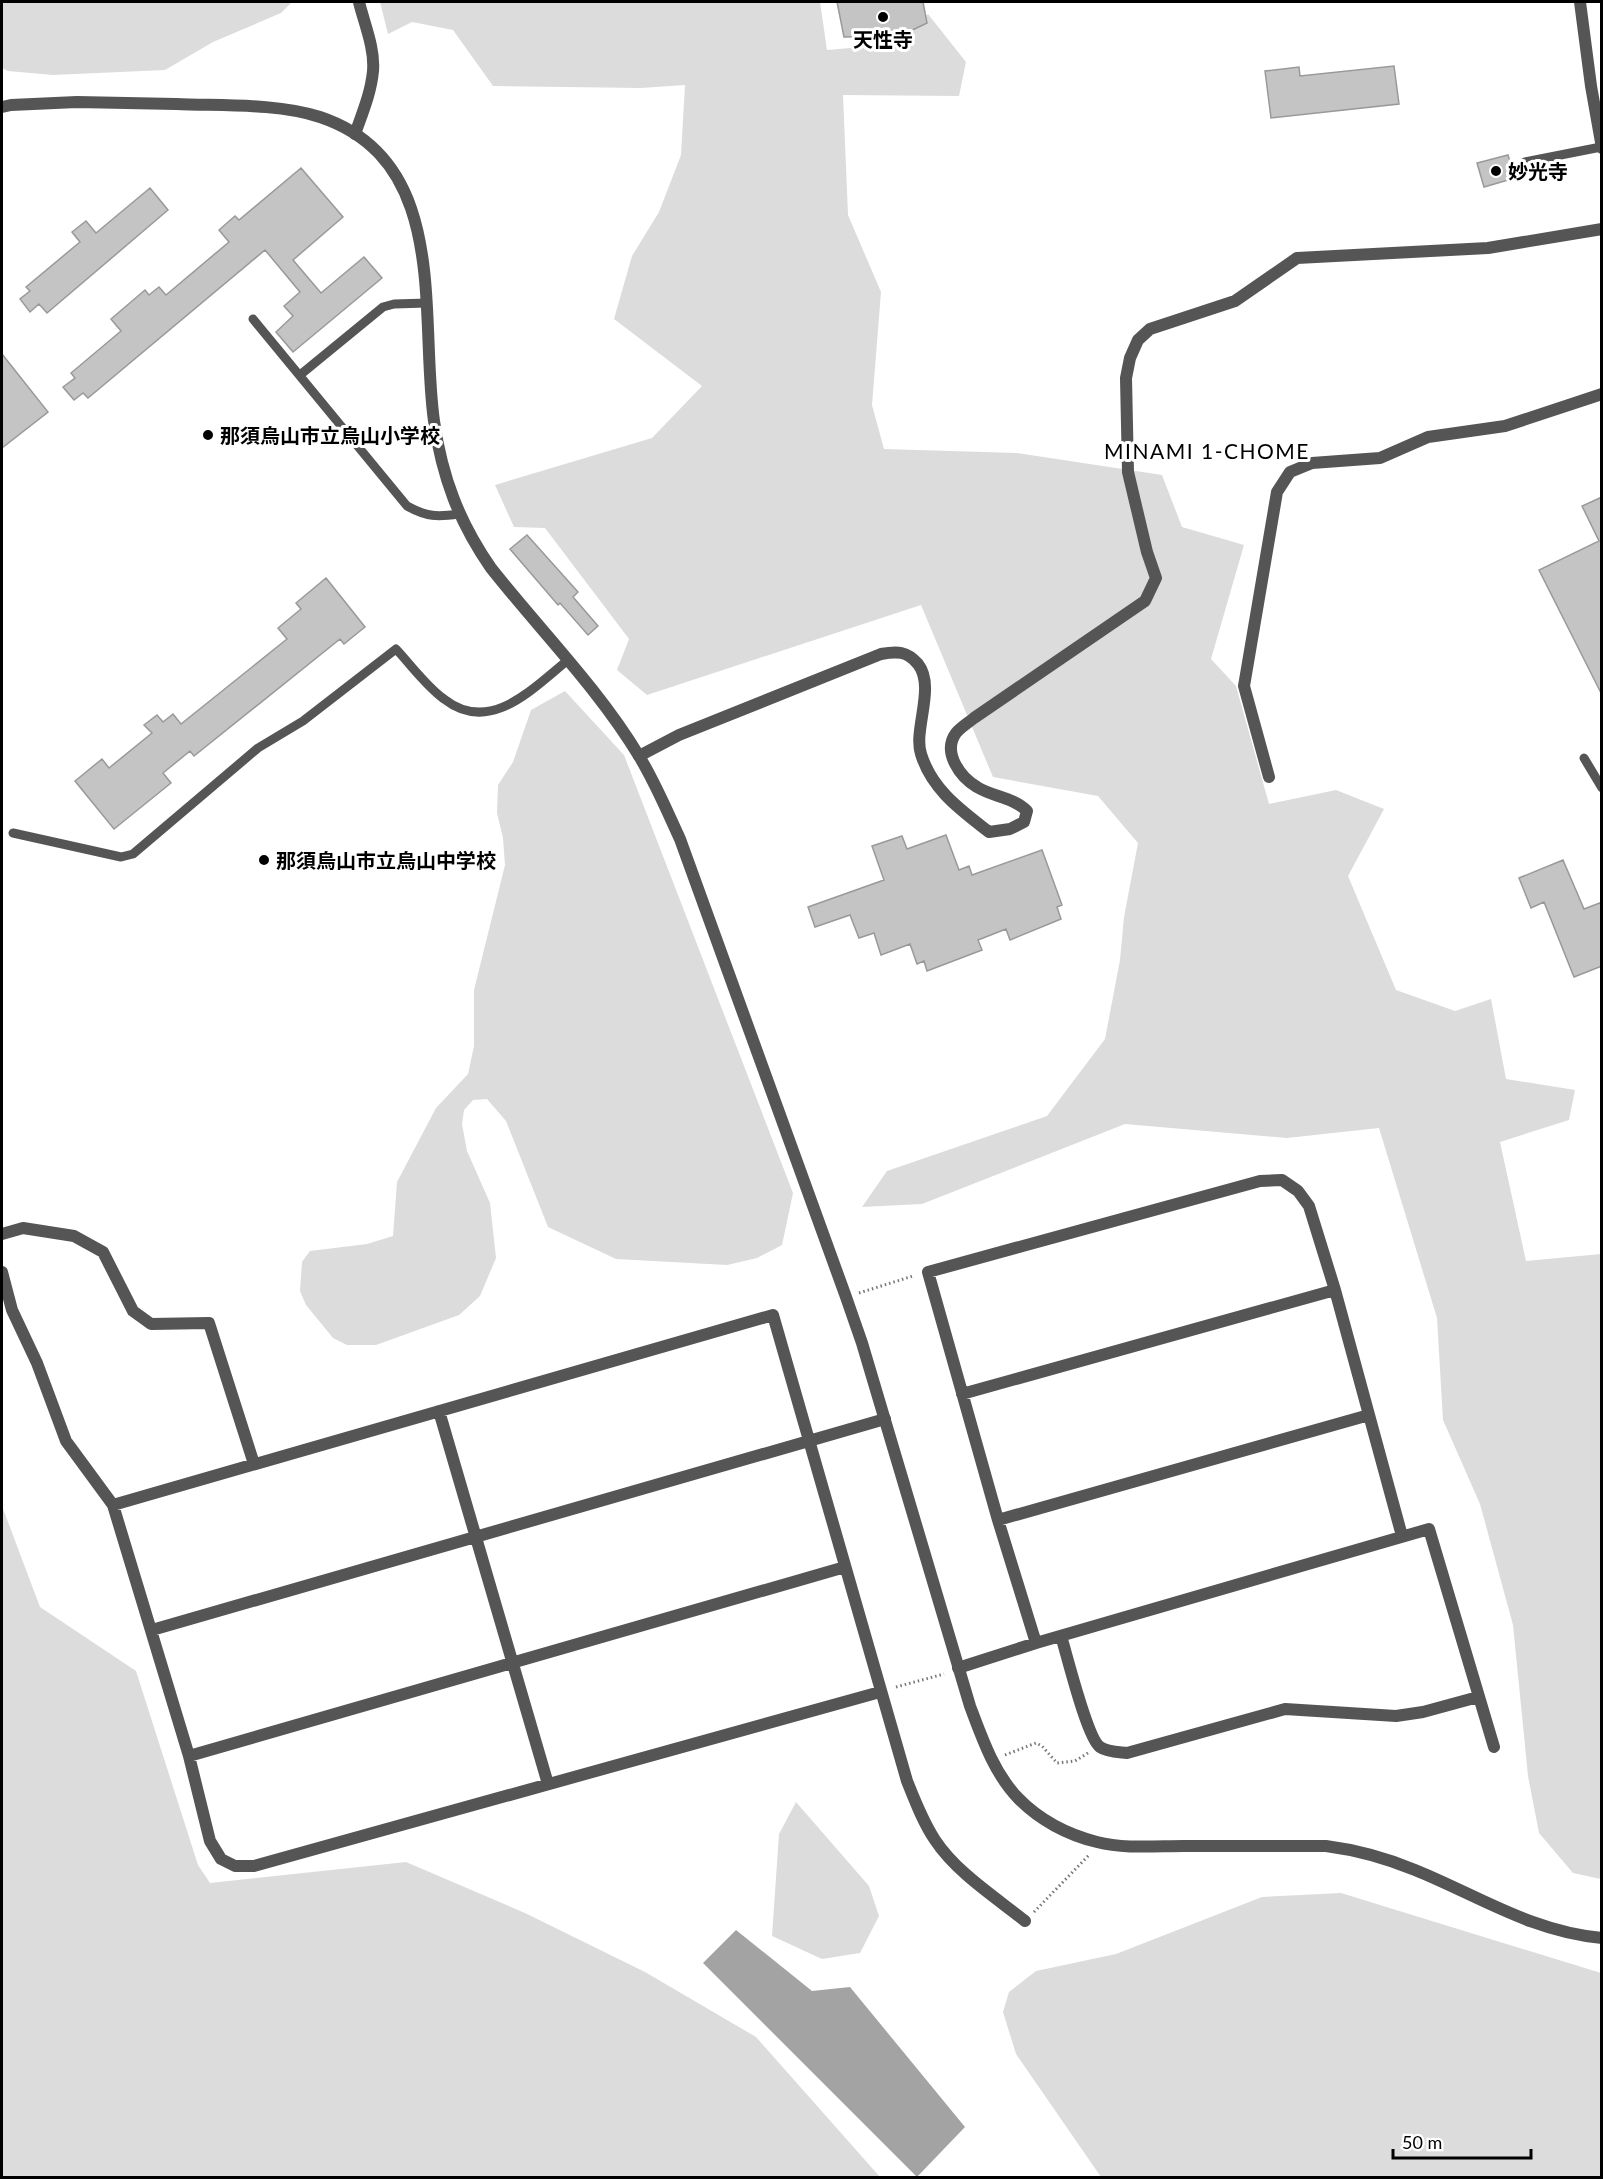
<svg xmlns="http://www.w3.org/2000/svg" width="1603" height="2179" viewBox="0 0 1603 2179" font-family="Lato,'Noto Sans JP',sans-serif">
  <style>
    .green { fill: #dcdcdc }
    .water { fill: #a3a3a3 }
    .building { fill: #c4c4c4; stroke: #999; stroke-width: 1.5 }
    .lines { fill: none; stroke-linecap: round; stroke-linejoin: round }
    .path { stroke: #777; stroke-width: 3; stroke-dasharray: 1.5 3; stroke-linecap: butt }
    .service { stroke: #555; stroke-width: 9 }
    .minor { stroke: #555; stroke-width: 12 }
    .tertiary { stroke: #555; stroke-width: 12 }
    .poi-dot { fill: #000; stroke: #fff; stroke-width: 2 }
    .labels { text-anchor: middle; dominant-baseline: central; stroke-width: 6; stroke-linejoin: round; paint-order: stroke }
    .poi-label { font-size: 20px; font-weight: bold; fill: #000; stroke: #fff; text-anchor: start }
    .neighbourhood-label { font-size: 21px; letter-spacing: 1.5px; fill: #000; stroke: #fff }
  </style>
  <rect width="100%" height="100%" fill="#fff"/>
  <path class="green" d="M2 2H292L281 13 213 42 165 70 53 75 8 71 2 68Z
    M380 2H820L827 50 897 44 928 14 966 62 959 96 843 95 848 215 881 292 872 405 884 449 1017 453 1162 475 1182 527 1244 545 1211 659 1236 686 1269 804 1336 790 1384 809 1348 876 1396 990 1455 1011 1491 999 1506 1079 1575 1090 1569 1120 1500 1142 1526 1261 1601 1254V1879L1573 1873 1539 1833 1528 1776 1513 1625 1480 1504 1443 1420 1437 1318 1379 1128 1287 1138 1125 1124 922 1204 862 1207 887 1171 1047 1116 1105 1039 1120 960 1124 917 1138 843 1098 796 993 777 921 605 647 695 617 670 629 639 545 528 514 527 495 485 652 438 702 386 614 319 632 256 659 212 681 155 685 85 641 88 493 86 453 30 412 22 388 34Z
    M565 691 624 755 793 1193 782 1245 757 1258 727 1265 616 1259 548 1227 506 1121 487 1099 473 1100 464 1110 462 1124 467 1151 490 1203 496 1258 480 1296 459 1315 376 1345H347L333 1338 306 1305 300 1291 302 1262 310 1251 367 1244 393 1236 397 1182 436 1108 468 1074 474 1046V990L505 865 503 838 497 813 498 785 513 762 531 710Z
    M2 1506 40 1607 136 1671 198 1865 210 1883 406 1862 525 1913 645 1972 756 2037 880 2177H2Z
    M796 1802 869 1886 879 1916 860 1953 822 1959 772 1936 779 1834Z
    M1341 1893 1601 1973V2177H1101L1016 2054 1003 2012 1009 1992 1036 1971 1116 1954 1262 1897Z"/>
  <path class="water" d="M736 1930 812 1991 850 1987 965 2127 917 2177 703 1963Z"/>
  <path class="building" d="M837 2H923L927 23 900 36 844 37Z
    M1394 66 1399 104 1271 118 1265 71 1299 67 1300 76Z
    M1508 155 1515 178 1484 187 1477 163Z
    M301 168 343 217 293 260 321 293 364 257 382 278 293 352 276 332 293 316 284 306 300 292 265 250 88 398 83 393 74 400 63 387 75 378 71 373 121 331 111 319 145 290 149 295 159 287 166 295 229 242 219 230 235 216 239 220Z
    M150 188 168 210 47 313 39 304 30 312 20 299 30 291 26 287 80 242 72 232 86 221 96 233Z
    M2 354 48 412 2 448Z
    M1602 497V695L1539 570 1599 541 1582 506Z
    M527 535 578 592 573 597 598 626 588 635 560 603 558 605 510 549Z
    M326 578 365 627 344 644 340 639 194 756 190 751 163 773 171 783 114 829 75 781 102 759 109 768 152 733 144 725 157 715 163 722 173 714 181 724 287 639 278 628 301 609 296 603Z
    M946 835 959 870 969 866 972 875 1042 850 1062 905 1057 907 1061 919 1010 940 1006 929 978 940 982 950 927 971 924 961 917 964 910 944 881 955 874 933 859 938 850 915 815 927 808 907 884 880 872 846 902 836 907 849Z
    M1563 860 1584 909 1602 902V966L1574 977 1544 902 1531 908 1519 878Z"/>
  <g class="lines">
    <path class="path" d="M859 1293 913 1276
      M896 1687 944 1674
      M1005 1755 1036 1743 1042 1746 1057 1763 1075 1761 1088 1753
      M1034 1912 1090 1854"/>
    <path class="service" d="M1525 162 1601 147
      M253 319 407 506C427 517 437 517 459 514
      M300 375 383 307 394 304 427 303
      M1584 758 1602 788
      M13 833 121 857 133 854 258 748 303 721 396 649C411 665 426 686 444 699 490 735 532 689 568 660"/>
    <path class="minor" d="M2 107 11 105 77 102 176 104
      M355 134C362 114 371 93 373 71 375 48 364 23 359 2
      M639 756 679 735 881 654C897 651 907 651 918 664 936 687 913 730 921 754 932 790 961 810 989 832L1010 829 1024 822 1027 811C1013 797 993 797 977 787 960 777 942 752 956 733 961 727 968 723 974 718L1145 601 1156 578 1147 552 1128 472 1126 378 1130 358 1138 340 1150 329 1235 301 1297 258 1488 248 1602 229
      M1269 777 1244 686 1277 492 1290 472 1312 463 1380 458 1428 437 1505 426 1602 394
      M2 1234 23 1228 74 1236 103 1252 133 1311 151 1324 209 1323 254 1464
      M2 1272 12 1310 37 1363 66 1441 113 1505 189 1756 210 1841 221 1859 235 1866H254L880 1692
      M962 1394 1335 1290
      M439 1411 548 1784
      M113 1505 773 1315 907 1781C915 1801 923 1822 935 1840 956 1872 995 1897 1025 1921
      M998 1520 1369 1415
      M152 1630 885 1419
      M1061 1636C1067 1655 1087 1738 1100 1747 1107 1752 1119 1752 1127 1753L1285 1709 1396 1716 1423 1712 1478 1697
      M1036 1643 998 1520 928 1272 1260 1181 1282 1180 1298 1191 1309 1206 1335 1290 1402 1536
      M958 1668 1036 1643 1429 1529 1494 1747
      M189 1756 845 1567"/>
    <path class="tertiary" d="M1580 2 1591 86 1602 148
      M176 104C221 106 277 103 320 117 451 161 419 315 434 421 442 477 459 522 491 568 540 630 598 688 639 756 655 782 667 811 680 839L846 1297 862 1343 970 1706C982 1738 994 1773 1018 1798 1039 1820 1068 1835 1097 1842 1124 1849 1156 1846 1184 1846 1231 1846 1279 1846 1326 1846 1357 1850 1386 1858 1415 1870 1477 1895 1532 1932 1602 1938"/>
  </g>
  <g class="poi-dot">
    <circle cx="883" cy="17" r="6"/>
    <circle cx="1496" cy="171" r="6"/>
    <circle cx="208" cy="435" r="6"/>
    <circle cx="264" cy="860" r="6"/>
  </g>
  <g class="labels">
    <g class="poi-label">
      <text x="883" y="39" text-anchor="middle">天性寺</text>
      <text x="1508" y="171">妙光寺</text>
      <text x="220" y="435">那須烏山市立烏山小学校</text>
      <text x="276" y="860">那須烏山市立烏山中学校</text>
    </g>
    <g class="neighbourhood-label">
      <text x="1207" y="450">MINAMI 1-CHOME</text>
    </g>
  </g>
  <rect width="1603" height="2179" fill="none" stroke="#000000" stroke-width="6"/>
  <path d="M1393 2149v9h138v-9" fill="none" stroke="#000000" stroke-width="3"/>
  <text x="1402" y="2149" font-size="18" fill="#000000" stroke="#ffffff" stroke-width="4.5" paint-order="stroke">50 m</text>
</svg>
